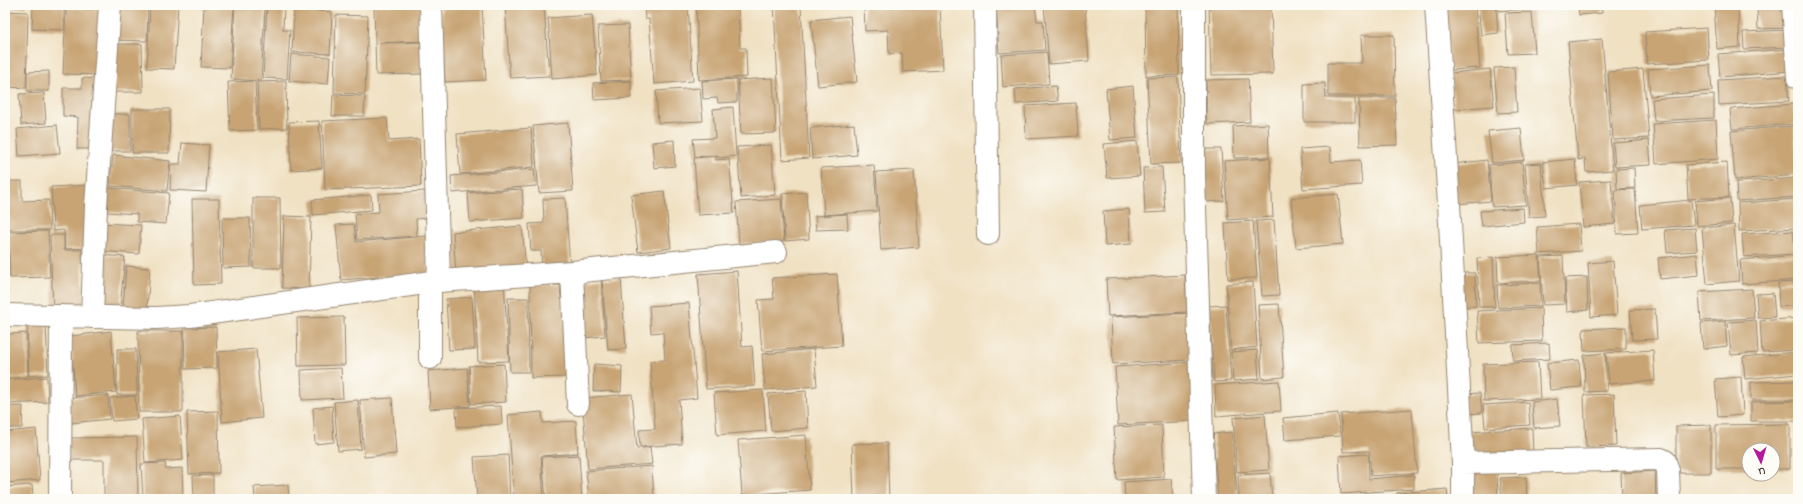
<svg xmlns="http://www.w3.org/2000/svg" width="1803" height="504" viewBox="0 0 1803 504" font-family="'Indie Flower',sans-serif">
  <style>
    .building { fill: #c8a475 }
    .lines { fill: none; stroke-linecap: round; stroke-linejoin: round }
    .minor-casing { stroke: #968670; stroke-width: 24 }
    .minor { stroke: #fff; stroke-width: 22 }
  </style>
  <rect width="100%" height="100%" fill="#fdfcf7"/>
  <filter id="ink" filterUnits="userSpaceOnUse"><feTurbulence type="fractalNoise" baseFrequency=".025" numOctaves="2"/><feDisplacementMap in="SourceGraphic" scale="8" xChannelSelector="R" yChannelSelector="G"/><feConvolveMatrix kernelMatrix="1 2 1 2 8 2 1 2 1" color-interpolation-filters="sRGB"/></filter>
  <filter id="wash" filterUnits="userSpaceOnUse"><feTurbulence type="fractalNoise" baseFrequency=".012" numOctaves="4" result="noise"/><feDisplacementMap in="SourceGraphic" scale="16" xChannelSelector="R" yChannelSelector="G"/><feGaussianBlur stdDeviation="0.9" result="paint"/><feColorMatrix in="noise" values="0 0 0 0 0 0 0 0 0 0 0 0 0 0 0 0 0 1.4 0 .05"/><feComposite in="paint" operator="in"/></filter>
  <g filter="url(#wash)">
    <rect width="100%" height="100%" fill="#f0e1c3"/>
    <g id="blocks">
      <path class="building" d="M5 5H26V7H5Z
        M33 5H64V30L32 29Z
        M113 5H148L147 41 111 40Z
        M150 5H178L174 69 147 68Z
        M204 5H234L230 68 201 67Z
        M235 5 265 7 261 81 231 79Z
        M267 5H284L283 30H290L287 79 263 78Z
        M374 5H421L423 41 380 43 422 42 423 74 376 75Z
        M482 5 486 80 445 82 441 7Z
        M505 5H544L549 76 510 78Z
        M644 5H688L693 81 654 84 649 19H645Z
        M696 5H738L740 48H746L747 77 699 80Z
        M801 5 809 158 782 160 774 7Z
        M864 5H940L943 70 903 72 902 53 889 54 888 30 865 31Z
        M996 5H1035L1037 21H1043L1045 50 999 53Z
        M1044 5H1085L1089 61 1049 64Z
        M1145 5H1178L1179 75 1146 76Z
        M1209 5H1271L1273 74 1211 75Z
        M1478 5H1496L1498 33 1481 35Z
        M1498 5H1540V8L1498 11Z
        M1578 5H1601L1602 13 1579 15Z
        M1714 5H1738L1740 47 1717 49Z
        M1757 5H1788L1789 28 1758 29Z
        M1475 6 1480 68 1451 70 1445 9Z
        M66 8 106 10 103 75 63 74Z
        M294 9 332 12 330 54 292 52Z
        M5 11 28 12 26 88 5 87Z
        M1532 12 1535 53 1508 54 1505 13Z
        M336 15 368 16 365 94 334 93Z
        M592 15 597 75 552 79 548 18Z
        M850 16 857 82 818 86 811 20Z
        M628 25 631 80 601 81 598 26Z
        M1707 28 1709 60 1647 64 1645 32Z
        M1789 30 1790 47 1744 49 1743 32Z
        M1361 35H1394L1395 96H1328V63H1362Z
        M1602 39 1613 170 1586 172 1585 159 1578 160 1568 42Z
        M111 44H142L143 92H112Z
        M1789 49 1790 71 1720 77 1718 54Z
        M1047 52 1049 84 1003 87 1001 55Z
        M291 54 330 57 328 84 289 81Z
        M1710 65 1712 91 1650 96 1648 69Z
        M1514 67 1517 112 1498 113 1494 68Z
        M1490 69 1494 106 1454 109 1451 73Z
        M1643 69 1649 138 1613 140 1608 72Z
        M49 71V91H27V72Z
        M1787 76 1789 101 1719 105 1718 80Z
        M1178 77 1181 163 1151 164 1147 78Z
        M82 78 101 79 98 149H77L78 117 63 116V88H82Z
        M773 78 776 133 741 134 738 80Z
        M737 79V102L718 103 717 98 703 99 702 81Z
        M1248 79 1250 122 1207 124 1206 80Z
        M255 81 257 130 230 131 228 82Z
        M286 81 287 128 259 129 257 82Z
        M631 81V98L594 100 593 83Z
        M1325 83 1326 98H1355V122H1304V84Z
        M1056 86 1058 101 1016 104 1015 89Z
        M1133 86 1137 138 1110 140 1106 89Z
        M700 88 703 121 658 123 656 91Z
        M44 93 46 123 21 125 19 94Z
        M333 95 365 96 364 116H332Z
        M1714 95V118L1654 121 1652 99Z
        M1359 98H1395L1397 145 1360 146Z
        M1076 103 1078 136 1026 139 1025 106Z
        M1793 104 1795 124 1732 129 1730 109Z
        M733 107 736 156 718 158V155L695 157 693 139 715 138 713 109Z
        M132 109H170L169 153H132Z
        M106 114H130V151H105Z
        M387 118 389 141 419 139 421 186 325 190 322 121Z
        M1716 120 1718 159 1656 164 1653 124Z
        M319 121 322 168 291 170 289 122Z
        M568 123 573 191 539 193 533 126Z
        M854 124 857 155 812 159 810 128Z
        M1268 124 1269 157 1234 158 1233 126Z
        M57 125 60 153 19 156 17 129Z
        M1794 126 1798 175 1735 180 1731 131Z
        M531 128 534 167 460 174 457 134Z
        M1521 128 1524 160 1492 163 1488 131Z
        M674 140 675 166 654 168 652 142Z
        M1649 140 1651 165 1615 167 1613 143Z
        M1137 141 1140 176 1107 178 1104 144Z
        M182 143 209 145 206 192 170 190 171 164H180Z
        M771 145 775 195 741 198 737 147Z
        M1330 147 1331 162 1360 160 1362 185 1303 189 1300 149Z
        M1201 149H1221L1224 201 1204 202Z
        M113 155 170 161 167 191 110 186Z
        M716 156V160L729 159 734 213 698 215 694 158Z
        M1270 158 1273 217 1228 220 1224 161Z
        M1575 159 1577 185 1546 188 1543 162Z
        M1487 160 1491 201 1457 204 1454 164Z
        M1522 162 1526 205 1492 207 1489 165Z
        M1727 162 1729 197 1688 199 1686 165Z
        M1541 163 1545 216 1529 217 1525 164Z
        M874 165 877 211 824 215 821 168Z
        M1162 167 1165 212 1145 213 1143 168Z
        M1634 168 1635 188 1617 189 1616 169Z
        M534 169 536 186 452 193 451 176Z
        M914 170 919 247 881 250 876 172Z
        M1798 178V197L1737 201 1736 182Z
        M1611 180 1615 224 1583 227 1579 182Z
        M7 181H22V201L49 200 50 230H7Z
        M90 185 92 248 65 249 64 230 53 231 51 187Z
        M109 188 169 193 166 224 137 222V214L107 212Z
        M522 189 524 218 470 222 468 193Z
        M1635 189 1638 233 1617 234 1615 190Z
        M425 191 426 218 416 219 417 236 357 240 355 214 379 212 378 194Z
        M664 191 671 248 638 252 631 195Z
        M806 192 809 239 785 241 782 194Z
        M1338 194 1343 244 1296 248 1291 198Z
        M371 195 372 210 313 215 312 200Z
        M253 198H280L281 268H253Z
        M565 198 570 267 542 269 541 251H531L529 224 544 223 543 199Z
        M1730 198 1732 223 1697 226 1695 201Z
        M192 199H219L221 284 194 285Z
        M781 199 784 241 739 244 736 202Z
        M1798 199V228L1739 231 1738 203Z
        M1691 200 1694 225 1642 229 1640 205Z
        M1523 208 1524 222 1482 226 1480 211Z
        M1129 209 1131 244 1105 246 1103 211Z
        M847 214 848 229 816 230 815 216Z
        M284 216 311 217 309 289 282 288Z
        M222 218H250L251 267 223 268Z
        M1274 220 1279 295 1262 296 1256 221Z
        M1253 221 1257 278 1228 279 1225 223Z
        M100 223 141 225 139 254 98 251Z
        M354 224 356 242 426 236 429 273 341 280 336 225Z
        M1579 224 1581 251 1539 254 1537 227Z
        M1734 225 1739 281 1707 284 1702 228Z
        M522 226 526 267 456 273 453 232Z
        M1695 228 1697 251 1667 253 1665 230Z
        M48 231 50 277 10 278 8 232Z
        M1793 231 1795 254 1744 257 1742 234Z
        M50 235H64V250H82L84 309 53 310Z
        M5 251 9 307H5Z
        M1697 254 1699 275 1660 279 1658 258Z
        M99 255 125 257 120 308 94 306Z
        M1539 255 1541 281 1498 283 1497 257Z
        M1798 255V280L1742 284 1740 260Z
        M1563 256 1565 304 1543 305 1540 257Z
        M1493 257 1495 307H1479L1477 258Z
        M1613 261 1617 315 1591 317 1588 263Z
        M126 266 150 268 147 309 123 307Z
        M737 271 742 347 752 346 755 386 706 389 698 274Z
        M1460 273H1475L1476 306 1462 307Z
        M837 274 842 346 762 351 758 300 774 299 772 278Z
        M1185 275 1187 312 1108 316 1106 279Z
        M1587 277 1588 310 1567 312 1565 278Z
        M621 278 626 349 608 350 602 279Z
        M601 279 605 336 583 338 579 281Z
        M504 282 509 361 478 362 474 284Z
        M1253 282 1257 347 1231 350 1226 284Z
        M1798 282V305L1779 307 1778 283Z
        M1540 283 1541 306 1498 308 1497 285Z
        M530 285H560L561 300H564L566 377 531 378Z
        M1752 289 1754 318 1701 321 1699 292Z
        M1773 293 1775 317 1758 318 1756 294Z
        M472 297 475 349 449 350 446 299Z
        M508 298H528L529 372H510Z
        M689 303 697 398 679 400 682 444 640 447 639 430 655 429 650 361 665 360 663 332 651 333 649 306Z
        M1279 304 1284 377 1262 379 1258 305Z
        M1226 305 1231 381 1214 382 1209 306Z
        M1541 308 1542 341 1479 343 1477 311Z
        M1655 309 1657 339 1632 340 1630 310Z
        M1187 313 1190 360 1113 364 1111 317Z
        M344 317 345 365 298 366 297 318Z
        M1798 318V350L1762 352 1760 321Z
        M1756 320 1758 353 1731 355 1728 322Z
        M1725 321 1727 346 1703 349 1701 323Z
        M27 323H46L48 375 29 376Z
        M216 327 217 368 185 369 184 328Z
        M1626 327V349L1584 351 1583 329Z
        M111 331 116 392 75 396 71 336Z
        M138 331H183V412H139Z
        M26 333 28 377 5 378V334Z
        M1549 343 1550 359 1513 361 1512 345Z
        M117 349H136L137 395H117Z
        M256 349 262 418 222 422 218 352Z
        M814 349 817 386 765 390 762 354Z
        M1257 350 1259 379 1233 381 1231 352Z
        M1653 350 1655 381 1609 384 1606 353Z
        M1798 352V374L1745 379 1743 357Z
        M1605 353 1607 391 1585 392 1584 355Z
        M1579 360 1581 387 1550 390 1547 363Z
        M1192 362 1195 421 1118 425 1115 367Z
        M1538 362 1540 399 1484 401 1483 364Z
        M504 364 506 402 471 404 469 366Z
        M594 364 622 366 621 392 593 391Z
        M341 368 343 398 302 400 301 370Z
        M467 368 470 406 430 409 428 371Z
        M47 377 48 402 5 404V380Z
        M1741 377 1743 415 1718 417 1715 379Z
        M1279 381 1281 411 1216 416 1215 385Z
        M1798 381V400H1751V382Z
        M763 390 766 431 717 435 714 393Z
        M806 391 808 428 771 431 768 394Z
        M1480 393 1482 413 1466 414 1464 394Z
        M632 394 637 449 650 447 652 464 588 469 582 398Z
        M1614 394 1616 446 1586 447 1584 395Z
        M108 395 110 419 71 423 69 398Z
        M135 396 137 419 112 421 110 398Z
        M392 398 396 454 364 457 360 400Z
        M1557 399 1560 426 1534 428 1532 402Z
        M358 400 361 449 338 451 334 402Z
        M1798 401V421H1751V402Z
        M1528 402 1530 425 1485 428 1483 405Z
        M5 406H23L22 428H5Z
        M332 406 334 442 315 444 313 408Z
        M501 406 502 424 457 427 456 408Z
        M1412 409 1417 473 1371 476 1369 451 1343 452 1341 414Z
        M218 411 219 473 189 474 187 412Z
        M542 412 543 423 576 421 578 453 541 456 544 499H514L508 415Z
        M1338 413 1340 436 1285 440 1283 418Z
        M1265 415 1269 470 1237 472 1233 418Z
        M180 416 183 460 145 463 142 419Z
        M1790 424V469H1773V450H1749V469H1716V425Z
        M1162 425 1164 477 1117 480 1114 427Z
        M1711 425V473H1676V426Z
        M1532 428 1533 456 1472 459 1470 432Z
        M36 429 40 480 5 483V432Z
        M1232 432 1237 497 1218 499 1213 434Z
        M806 435 810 490 742 495 738 440Z
        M137 437 138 499H104V460H69V438Z
        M887 443 889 499H854L852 444Z
        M1368 454 1369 479 1414 475V489L1341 494 1339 456Z
        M508 455 510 499H477L474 457Z
        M579 455 582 499H546L542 457Z
        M165 463 166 469 182 468 183 498 143 499 141 464Z
        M652 466 654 499H589L586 471Z
        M1497 469 1498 499H1470L1468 471Z
        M1655 471 1656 499H1622L1621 473Z
        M1270 473 1272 499H1239L1238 475Z
        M213 475V499H194L193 476Z
        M1526 477 1527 499H1502L1500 478Z
        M1171 479 1173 499H1125L1124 482Z
        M32 485 33 499H5V487Z
        M288 485 289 499H255L254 487Z
        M1447 489 1448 499H1398L1397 493Z"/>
    </g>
  </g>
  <g filter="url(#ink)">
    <use href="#blocks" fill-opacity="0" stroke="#968670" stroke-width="1"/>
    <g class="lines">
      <g class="minor-casing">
        <path id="minor" d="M985 5 988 234
          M1194 5V176L1204 499
          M1436 5 1449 204 1463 463V499
          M1793 5 1798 78
          M572 272 578 404
          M439 281 572 272 776 252
          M430 282V358
          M5 315 156 318 190 316 439 281 431 5
          M92 317 96 206 110 5
          M1463 463 1661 459 1665 461 1668 471 1669 499
          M60 499 61 316"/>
      </g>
      <use href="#minor" class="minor"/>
    </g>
  </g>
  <rect width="1803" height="504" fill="none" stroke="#fdfcf7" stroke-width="20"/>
  <g transform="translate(1761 462) rotate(175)"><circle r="19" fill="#fdfcf7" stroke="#afa8a0"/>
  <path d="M0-3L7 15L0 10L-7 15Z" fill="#b5179e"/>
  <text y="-6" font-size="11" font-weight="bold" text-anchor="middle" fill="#3b2a1e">U</text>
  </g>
</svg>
